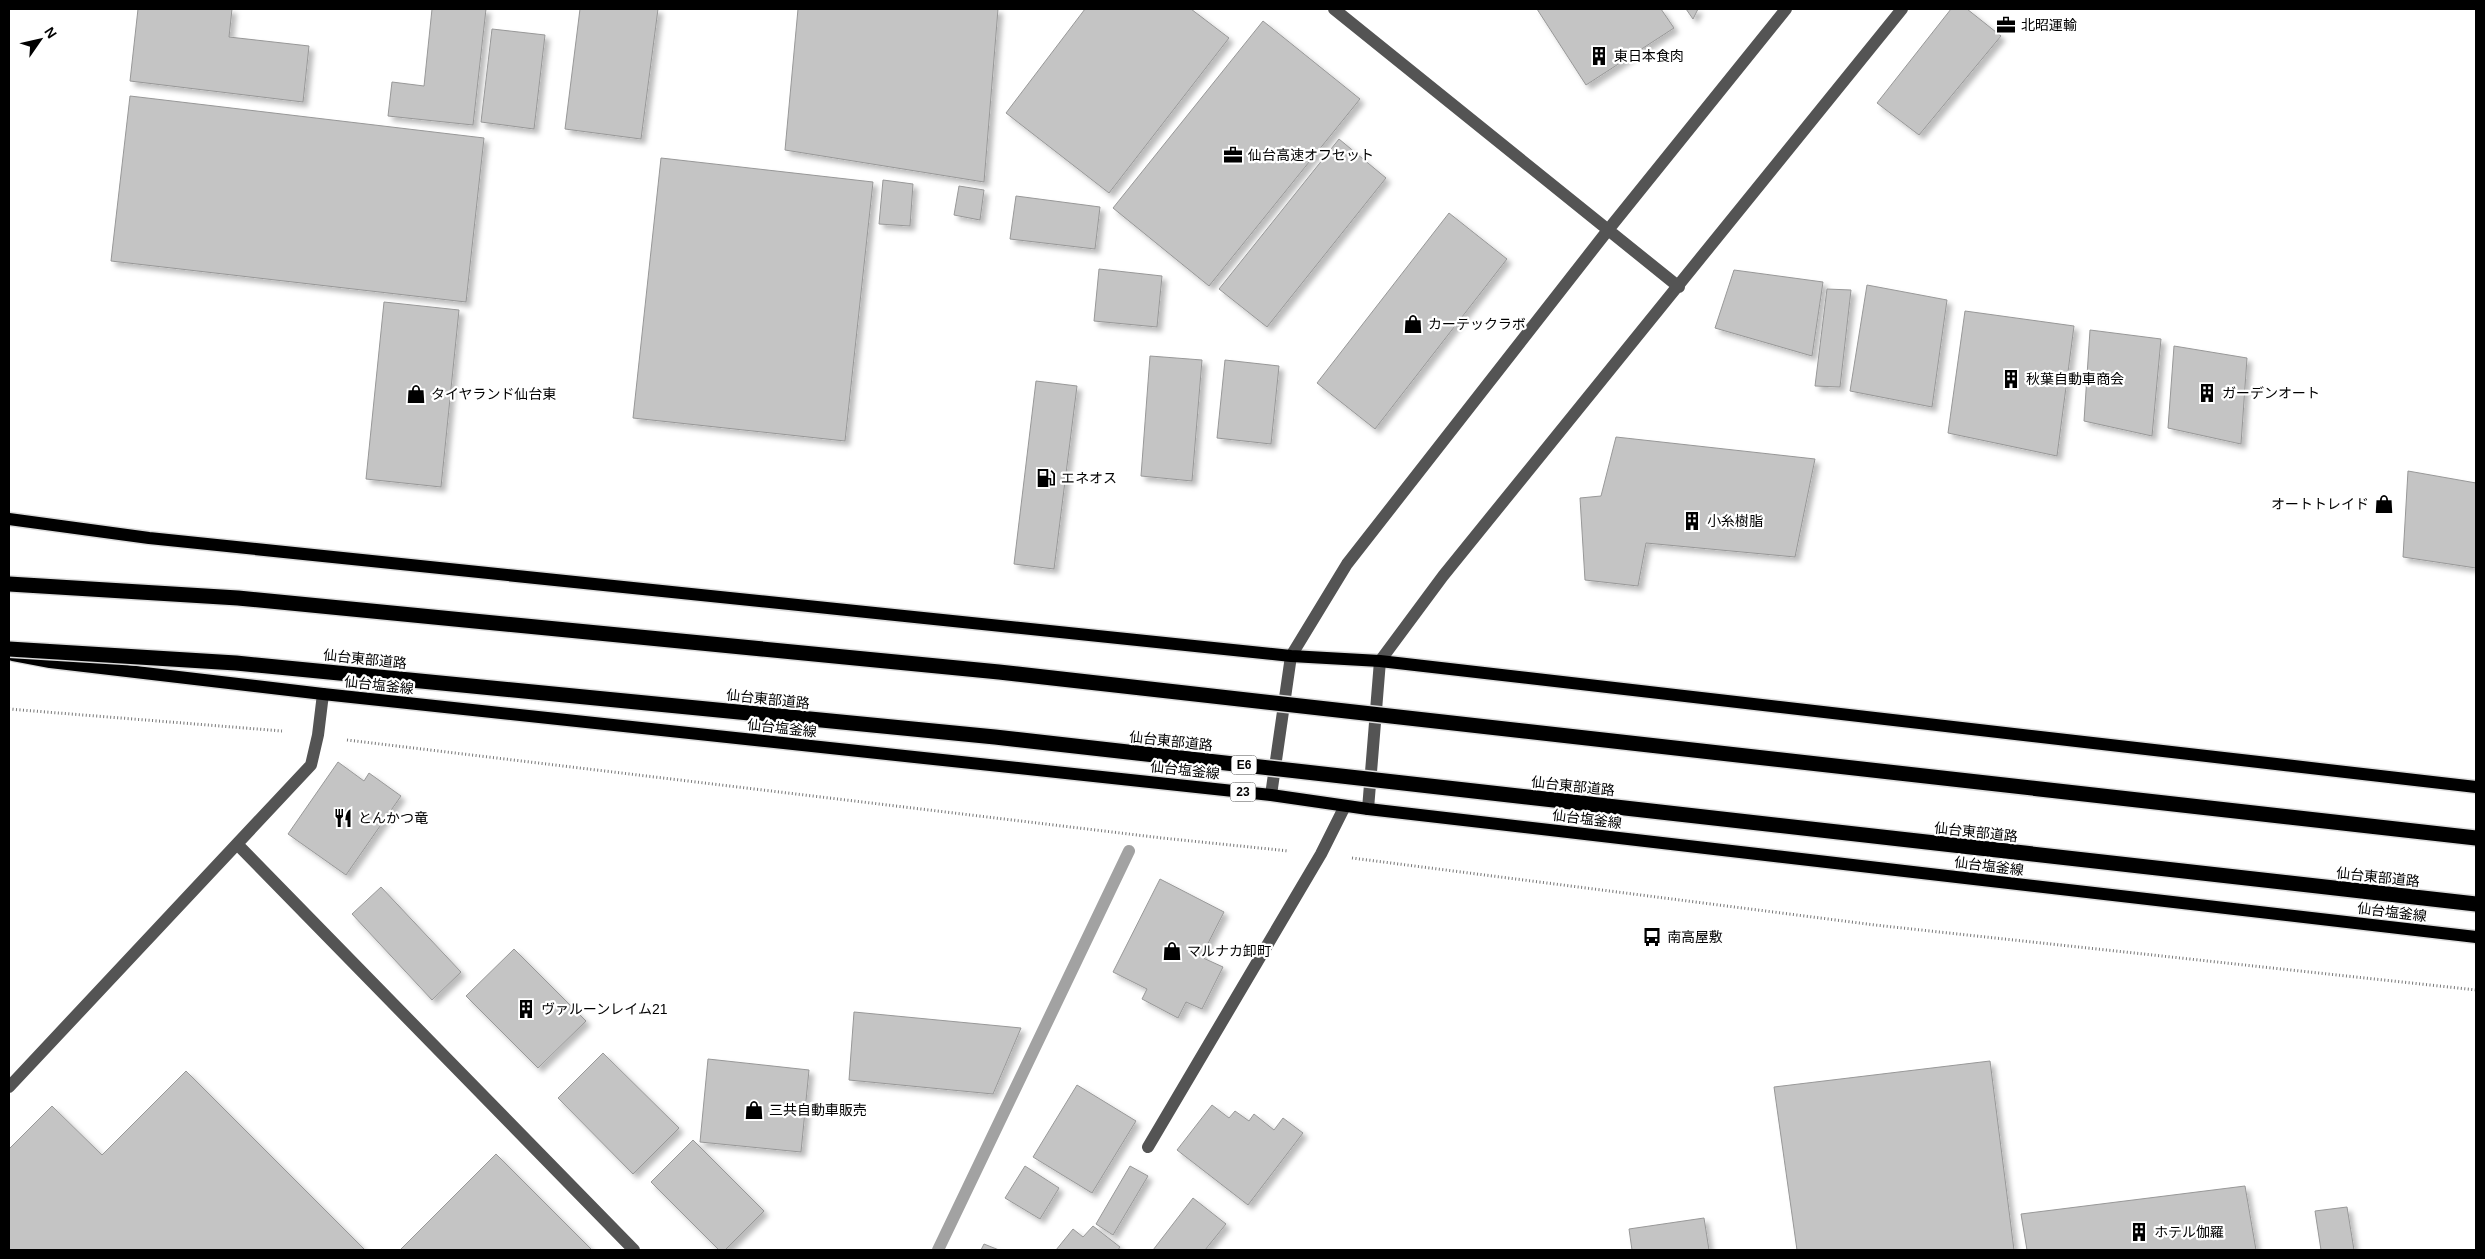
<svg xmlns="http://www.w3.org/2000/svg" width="2485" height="1259" viewBox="0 0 2485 1259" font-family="Helvetica,'Noto Sans JP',sans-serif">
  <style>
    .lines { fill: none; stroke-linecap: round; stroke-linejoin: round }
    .stream { stroke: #a2a2a2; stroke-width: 12 }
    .building { fill: #c4c4c4; stroke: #989898; filter: url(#shadow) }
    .major-casing { stroke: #dbdbdb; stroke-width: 15 }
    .path { stroke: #767676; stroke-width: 3; stroke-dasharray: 1 2.5; stroke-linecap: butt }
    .minor { stroke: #545454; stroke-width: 12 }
    .major { stroke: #000; stroke-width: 12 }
    .highway-bridge-casing { stroke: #dbdbdb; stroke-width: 18; stroke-linecap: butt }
    .highway-bridge { stroke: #000; stroke-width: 15 }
    .labels { text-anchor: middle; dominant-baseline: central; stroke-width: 4.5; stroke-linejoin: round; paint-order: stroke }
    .shield { fill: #fff; stroke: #4c4c4c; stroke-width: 1 }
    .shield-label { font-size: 12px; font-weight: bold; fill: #000 }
    .poi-label { font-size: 14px; fill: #000; stroke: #fff; text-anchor: start }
    .street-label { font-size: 14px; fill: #000; stroke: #fff }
  </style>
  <defs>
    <filter id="shadow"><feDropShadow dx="4.5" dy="4.5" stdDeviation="2.5" flood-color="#0004"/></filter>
  </defs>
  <rect width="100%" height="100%" fill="#fff"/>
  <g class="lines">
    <path class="stream" d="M938 1250 1129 851"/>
  </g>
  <path class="building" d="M138 9H232L229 37 309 46 303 102 130 81Z
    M432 9H486L473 125 388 116 392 82 424 86Z
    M580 9H658L641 139 565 129Z
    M798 9H998L984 182 785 150Z
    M1085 9H1191L1229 38 1109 193 1006 113Z
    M1537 9H1661L1674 28 1586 85Z
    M1686 9H1698L1693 19Z
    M1951 9H1967L2001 36 1919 135 1877 103Z
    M1263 21 1360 99 1209 286 1113 208Z
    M492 29 545 35 534 129 481 122Z
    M130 96 484 138 466 302 111 261Z
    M1339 139 1386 178 1267 327 1219 289Z
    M661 158 873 182 845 441 633 418Z
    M883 180 913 184 910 226 879 224Z
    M959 186 984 190 980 220 954 215Z
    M1016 196 1100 207 1095 249 1010 239Z
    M1449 213 1507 259 1375 429 1317 383Z
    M1099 269 1162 276 1157 327 1094 321Z
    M1734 270 1823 282 1812 356 1715 328Z
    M1867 285 1947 300 1932 407 1850 391Z
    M1827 289 1851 290 1840 387 1815 386Z
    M384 302 459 310 441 487 366 479Z
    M1965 311 2074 326 2057 456 1948 433Z
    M2090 330 2161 339 2152 436 2084 421Z
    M2174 346 2247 358 2241 444 2168 428Z
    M1150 356 1202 360 1192 481 1141 476Z
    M1225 360 1279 366 1271 444 1217 438Z
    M1036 381 1077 386 1054 569 1014 564Z
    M1616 437 1815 459 1795 557 1646 543 1638 586 1585 580 1580 498 1601 496Z
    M2408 471 2476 483V568L2403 557Z
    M338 762 364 781 369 773 401 796 346 875 288 834Z
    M1160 879 1224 912 1201 957 1223 967 1202 1009 1186 1002 1178 1018 1142 999 1147 989 1113 972Z
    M381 887 461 972 432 1000 352 914Z
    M514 949 586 1021 538 1068 466 996Z
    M854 1012 1021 1028 993 1094 849 1080Z
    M603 1053 679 1128 633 1174 558 1098Z
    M708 1059 809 1070 801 1152 700 1142Z
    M1990 1061 2014 1250H1797L1774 1087Z
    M186 1071 365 1250H9V1149L52 1106 102 1155Z
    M1077 1085 1136 1121 1092 1193 1033 1157Z
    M1212 1105 1229 1118 1235 1111 1249 1121 1254 1114 1274 1130 1283 1118 1303 1133 1248 1205 1177 1150Z
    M693 1140 764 1211 725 1250H719L651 1182Z
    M496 1154 592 1250H400Z
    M1025 1166 1059 1188 1040 1219 1005 1198Z
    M1130 1166 1148 1176 1113 1235 1096 1224Z
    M2245 1186 2256 1250H2027L2021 1214Z
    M1193 1198 1226 1224 1205 1250H1153Z
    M2347 1207 2354 1250H2321L2315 1211Z
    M1704 1218 1709 1250H1632L1629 1229Z
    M1093 1226 1120 1247 1118 1250H1056L1073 1229 1083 1237Z
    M984 1244 999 1250H981Z"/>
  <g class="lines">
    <g class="major-casing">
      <path id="major" d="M9 519 149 538 1291 656 1380 661 2476 787
        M13 655 50 662 323 694 1271 795 1368 809 2476 937"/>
    </g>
    <path class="path" d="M9 709 282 731
      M347 740 1162 838 1289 851
      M1352 858 1875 925 2476 990"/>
    <path class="minor" d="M1334 9 1679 287
      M1271 795 1291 656 1347 564 1608 230 1786 9
      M1368 809 1380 661 1443 576 1902 9
      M237 844 634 1250
      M9 1087 311 765 318 735 323 694
      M1148 1147 1321 854 1345 806"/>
    <use href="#major" class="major"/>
    <g class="highway-bridge-casing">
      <path id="highway-bridge" d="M9 584 238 598 999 672 2476 838
        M9 649 236 663 995 737 2476 904"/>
    </g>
    <use href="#highway-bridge" class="highway-bridge"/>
  </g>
  <defs>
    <g id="office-bare" transform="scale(1.5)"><path d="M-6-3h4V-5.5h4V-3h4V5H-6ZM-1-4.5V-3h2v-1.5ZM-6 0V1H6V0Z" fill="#000" stroke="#fff" stroke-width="2.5" paint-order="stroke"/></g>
    <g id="building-bare" transform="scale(1.5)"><path d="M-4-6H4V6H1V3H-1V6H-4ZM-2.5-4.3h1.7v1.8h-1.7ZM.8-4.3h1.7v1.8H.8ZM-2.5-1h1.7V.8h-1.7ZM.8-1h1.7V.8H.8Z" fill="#000" stroke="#fff" stroke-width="2.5" paint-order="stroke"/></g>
    <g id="shop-bare" transform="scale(1.5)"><path d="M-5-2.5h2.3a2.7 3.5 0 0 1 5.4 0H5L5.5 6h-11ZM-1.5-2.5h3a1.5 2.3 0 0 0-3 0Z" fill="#000" stroke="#fff" stroke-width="2.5" paint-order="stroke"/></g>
    <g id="fuel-bare" transform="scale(1.5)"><path d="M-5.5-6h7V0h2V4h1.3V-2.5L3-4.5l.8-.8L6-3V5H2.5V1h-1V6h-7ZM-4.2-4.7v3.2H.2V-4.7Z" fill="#000" stroke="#fff" stroke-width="2.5" paint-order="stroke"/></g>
    <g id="restaurant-bare" transform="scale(1.5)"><path d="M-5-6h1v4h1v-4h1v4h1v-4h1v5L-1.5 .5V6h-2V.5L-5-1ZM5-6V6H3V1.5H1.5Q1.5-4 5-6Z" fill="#000" stroke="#fff" stroke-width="2.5" paint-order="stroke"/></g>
    <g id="bus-bare" transform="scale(1.5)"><path d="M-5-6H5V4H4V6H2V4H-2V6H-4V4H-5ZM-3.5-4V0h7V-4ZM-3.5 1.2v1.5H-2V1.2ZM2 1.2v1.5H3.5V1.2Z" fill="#000" stroke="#fff" stroke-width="2.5" paint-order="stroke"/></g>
  </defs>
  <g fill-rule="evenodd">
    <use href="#office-bare" x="2006" y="25"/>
    <use href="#building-bare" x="1599" y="56"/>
    <use href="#office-bare" x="1233" y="155"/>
    <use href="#shop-bare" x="1413" y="324"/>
    <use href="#building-bare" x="2011" y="379"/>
    <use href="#building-bare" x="2207" y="393"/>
    <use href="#shop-bare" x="416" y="394"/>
    <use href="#fuel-bare" x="1046" y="478"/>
    <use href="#shop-bare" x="2384" y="504"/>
    <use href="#building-bare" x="1692" y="521"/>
    <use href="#restaurant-bare" x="343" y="818"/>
    <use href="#bus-bare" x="1652" y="937"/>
    <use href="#shop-bare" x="1172" y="951"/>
    <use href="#building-bare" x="526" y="1009"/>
    <use href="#shop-bare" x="754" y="1110"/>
    <use href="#building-bare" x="2139" y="1232"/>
  </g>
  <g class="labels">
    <g class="shield">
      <rect x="1231.5" y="755.5" width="25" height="19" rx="4"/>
      <rect x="1230.5" y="782.5" width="25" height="19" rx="4"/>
    </g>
    <g class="shield-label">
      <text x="1244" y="765">E6</text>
      <text x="1243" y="792">23</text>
    </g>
    <g class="poi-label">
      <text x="2021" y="25">北昭運輸</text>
      <text x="1614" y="56">東日本食肉</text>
      <text x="1248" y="155">仙台高速オフセット</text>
      <text x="1428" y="324">カーテックラボ</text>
      <text x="2026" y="379">秋葉自動車商会</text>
      <text x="2222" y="393">ガーデンオート</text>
      <text x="431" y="394">タイヤランド仙台東</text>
      <text x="1061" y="478">エネオス</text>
      <text x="2369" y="504" text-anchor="end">オートトレイド</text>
      <text x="1707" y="521">小糸樹脂</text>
      <text x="358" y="818">とんかつ竜</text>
      <text x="1667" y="937">南高屋敷</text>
      <text x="1187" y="951">マルナカ卸町</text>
      <text x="541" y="1009">ヴァルーンレイム21</text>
      <text x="769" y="1110">三共自動車販売</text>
      <text x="2154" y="1232">ホテル伽羅</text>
    </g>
    <g class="street-label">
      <text transform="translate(365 659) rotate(6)">仙台東部道路</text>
      <text transform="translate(379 685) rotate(6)">仙台塩釜線</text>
      <text transform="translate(768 699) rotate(6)">仙台東部道路</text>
      <text transform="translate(782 728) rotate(6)">仙台塩釜線</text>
      <text transform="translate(1171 741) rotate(6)">仙台東部道路</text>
      <text transform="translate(1185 770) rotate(6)">仙台塩釜線</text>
      <text transform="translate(1573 786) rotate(6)">仙台東部道路</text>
      <text transform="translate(1587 819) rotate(7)">仙台塩釜線</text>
      <text transform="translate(1976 832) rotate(6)">仙台東部道路</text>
      <text transform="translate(1989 866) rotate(7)">仙台塩釜線</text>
      <text transform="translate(2378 877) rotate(6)">仙台東部道路</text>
      <text transform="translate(2392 912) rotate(7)">仙台塩釜線</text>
    </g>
  </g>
  <rect width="2485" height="1259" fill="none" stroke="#000000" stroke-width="20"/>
  <g transform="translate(40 40) rotate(56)" stroke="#ffffff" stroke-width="4" paint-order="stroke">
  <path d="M0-4L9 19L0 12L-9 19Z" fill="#000000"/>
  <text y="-8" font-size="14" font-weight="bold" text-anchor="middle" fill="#000000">N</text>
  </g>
</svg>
